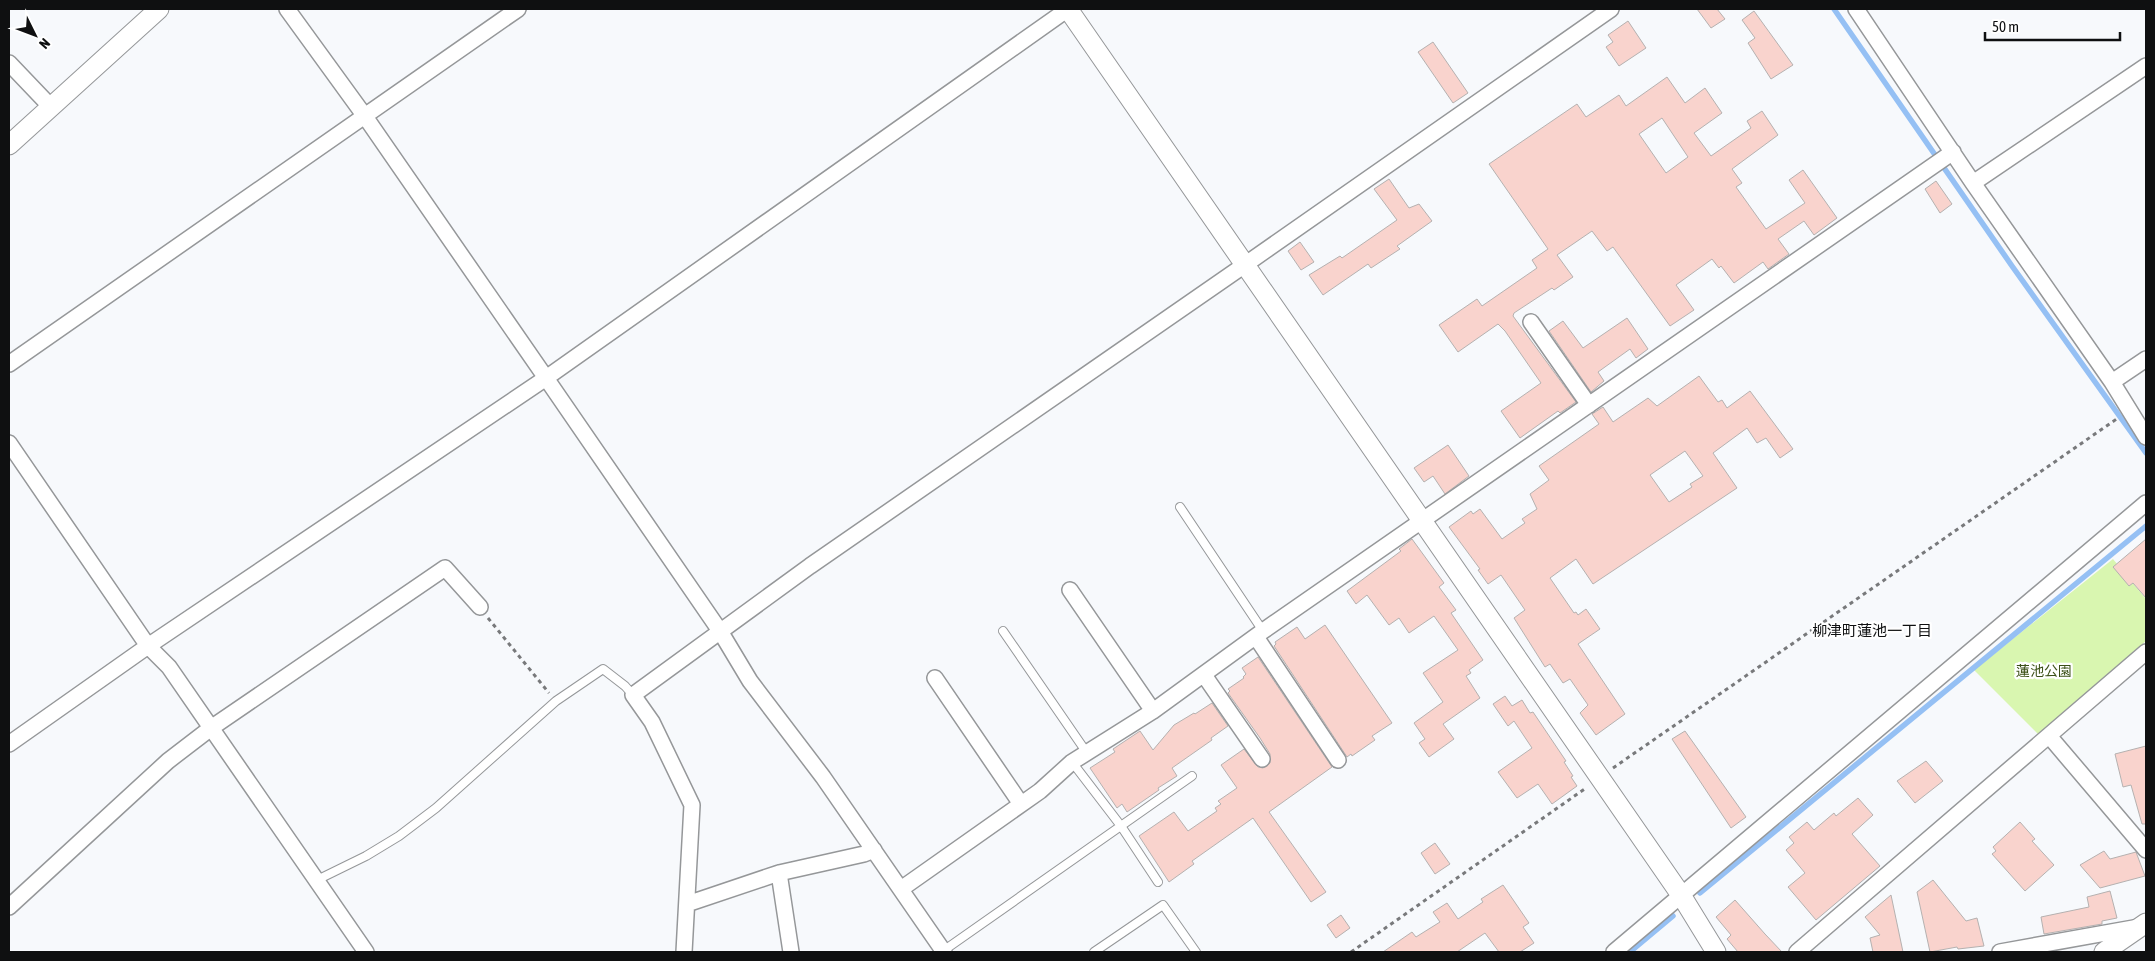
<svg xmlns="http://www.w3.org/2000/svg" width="2155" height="961" viewBox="0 0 2155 961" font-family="'Asap Condensed','Noto Sans JP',sans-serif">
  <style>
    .green { fill: #d9f6b0 }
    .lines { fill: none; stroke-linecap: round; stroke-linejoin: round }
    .stream { stroke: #95c0f4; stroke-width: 5.5 }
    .building { fill: #f9d3cd; stroke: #b5b1b0; fill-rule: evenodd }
    .service-casing { stroke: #959799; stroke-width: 10 }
    .minor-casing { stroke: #959799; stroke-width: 18 }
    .tertiary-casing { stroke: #959799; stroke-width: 21 }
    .path { stroke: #78797b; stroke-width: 3; stroke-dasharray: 4 4; stroke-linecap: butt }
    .service { stroke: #fff; stroke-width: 8 }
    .minor { stroke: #fff; stroke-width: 15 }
    .tertiary { stroke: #fff; stroke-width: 19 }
    .labels { text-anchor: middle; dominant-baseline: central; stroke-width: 4.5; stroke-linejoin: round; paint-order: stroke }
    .park-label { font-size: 14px; fill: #3c5018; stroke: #fff }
    .neighbourhood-label { font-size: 15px; fill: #0f1011; stroke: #fff }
  </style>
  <rect width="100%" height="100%" fill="#f7f9fc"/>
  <path class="green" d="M2113 559 2146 599V641L2038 734 1974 670Z"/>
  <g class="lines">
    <path class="stream" d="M1834 9 2012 266 2146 453
      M1700 893 2146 526
      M1630 952 1673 916"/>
  </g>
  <path class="building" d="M1697 9H1717L1725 19 1711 28Z
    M1754 11 1793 65 1771 79 1748 43 1755 38 1742 20Z
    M1628 21 1646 48 1619 66 1606 47 1613 42 1608 35Z
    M1433 42 1468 93 1453 103 1418 52Z
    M1667 77 1685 103 1705 88 1722 113 1694 133 1711 156 1751 128 1747 121 1762 111 1778 135 1732 169 1742 183 1736 187 1766 229 1805 203 1789 180 1803 170 1837 218 1814 235 1804 221 1778 239 1789 254 1768 269 1763 262 1734 283 1721 266 1719 268 1712 259 1676 285 1694 310 1670 326 1613 247 1607 251 1592 231 1557 255 1573 277 1554 290 1552 288 1514 313 1513 316 1576 402 1560 413 1558 411 1520 438 1501 411 1541 383 1505 331 1498 324 1458 352 1439 325 1477 299 1482 306 1537 268 1532 260 1548 249 1489 164 1577 104 1586 117 1619 95 1626 106ZM1662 118 1688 157 1666 173 1639 134Z
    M1389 179 1409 208 1419 204 1432 221 1397 246 1400 249 1371 268 1368 264 1323 295 1309 275 1340 256 1342 258 1397 220 1374 189Z
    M1936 181 1952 204 1940 213 1925 189Z
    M1300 242 1314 262 1301 270 1288 251Z
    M1627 318 1648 349 1636 358 1630 349 1598 372 1604 381 1591 392 1549 331 1563 321 1583 348Z
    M1699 376 1718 402 1722 400 1727 408 1750 391 1793 449 1780 458 1766 438 1757 443 1747 428 1713 453 1737 488 1593 584 1576 559 1550 578 1574 613 1576 612 1578 615 1586 609 1600 629 1578 644 1625 714 1596 735 1580 713 1588 705 1570 679 1563 683 1550 664 1545 667 1514 618 1525 610 1501 575 1488 584 1478 570 1480 569 1449 527 1471 511 1473 514 1480 509 1502 539 1525 523 1522 519 1537 509 1530 494 1549 480 1539 466 1599 424 1592 414 1603 407 1613 422 1648 398 1657 406ZM1685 451 1703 476 1690 484 1692 487 1669 502 1650 475Z
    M1448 445 1469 476 1445 494 1433 476 1424 482 1414 468Z
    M1412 539 1444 583 1439 587 1456 610 1451 613 1483 660 1469 670 1471 673 1466 676 1480 698 1443 724 1454 739 1429 757 1419 743 1425 739 1414 723 1443 702 1423 673 1458 650 1434 616 1409 633 1399 618 1389 625 1367 595 1356 604 1347 591 1401 551 1399 549Z
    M2146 539V598L2133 583 2129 586 2113 567Z
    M1325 625 1392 723 1372 736 1375 740 1352 756 1351 754 1347 757 1274 646 1276 644 1275 642 1297 627 1305 639Z
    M1258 657 1332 767 1269 812 1326 892 1311 902 1253 818 1192 861 1194 864 1169 882 1139 836 1174 812 1188 831 1217 811 1215 808 1221 804 1218 801 1237 788 1221 765 1244 749 1258 767 1263 768 1270 763V754L1260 738 1228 693 1230 691 1228 689 1244 678 1243 677 1246 674 1242 668Z
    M1505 696 1512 706 1522 700 1530 713 1533 712 1566 761 1564 762 1573 776 1571 777 1577 786 1552 804 1538 784 1517 798 1498 772 1532 748 1514 721 1508 726 1493 704Z
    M1212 703 1228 726 1211 738 1212 740 1172 768 1177 776 1158 788 1159 790 1127 812 1122 804 1117 808 1090 768 1115 752 1113 749 1140 731 1153 750 1174 725 1194 713 1195 714Z
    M1685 731 1746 817 1731 828 1672 739Z
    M2146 746V824H2142L2131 785 2123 787 2115 754Z
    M1926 761 1943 781 1915 803 1897 781Z
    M1858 798 1873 815 1852 834 1880 866 1816 920 1788 887 1805 873 1786 850 1794 843 1789 837 1807 822 1814 830 1834 813 1836 816Z
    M2020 822 2035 839 2032 841 2054 865 2025 891 1992 854 1996 851 1993 847Z
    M1435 843 1450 864 1435 874 1421 853Z
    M2104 851 2110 859 2136 852 2145 876 2100 888 2080 865Z
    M1933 880 1966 921 1977 918 1984 946 1958 949 1957 947 1930 952 1917 892Z
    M1503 885 1529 923 1523 927 1534 943 1520 952H1499L1485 933 1457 952H1383L1412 932 1416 937 1440 922 1433 912 1447 903 1458 919 1483 902 1481 899Z
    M2110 891 2117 918 2102 921V924L2044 934 2041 917 2089 907 2087 897Z
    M1891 895 1903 952H1873L1870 938 1880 935 1865 917Z
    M1735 900 1765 934 1782 952H1738L1727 939 1731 935 1716 917Z
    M1341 915 1350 928 1336 938 1327 925Z"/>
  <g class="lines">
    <g class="service-casing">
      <path id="service" d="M1180 507 1263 631
        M1003 631 1087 753
        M1072 762 1121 826 1158 882
        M317 880 366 856 399 836 436 808 556 701 603 669 625 686 633 695
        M943 951 1192 776
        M1094 952 1163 905 1196 952"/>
    </g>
    <g class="minor-casing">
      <path id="minor" d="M287 9 364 115 546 378 720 631 750 681 823 777 944 952
        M1856 9 1973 183 2112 382 2146 437
        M9 63 51 107
        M1973 183 2146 66
        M1531 322 1589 405
        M9 364 518 9
        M2112 382 2146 359
        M9 443 148 646 169 667 366 952
        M1070 590 1153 711
        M1256 637 1338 760
        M1204 675 1262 759
        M935 678 1021 804
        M2050 737 2146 850
        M9 744 148 646 546 378 1068 9
        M779 873 791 952
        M901 889 1040 791 1072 762 1153 711 1263 631 1953 152
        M687 904 779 873 864 854 874 850
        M9 907 168 761 211 728 445 568 480 607
        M684 952 692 805 652 722 633 695 810 566 1246 264 1611 9
        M1614 952 2146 503
        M1797 952 2146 652
        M2000 952 2139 927"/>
    </g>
    <g class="tertiary-casing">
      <path id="tertiary" d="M1068 9 1681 895 1716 952
        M9 145 159 9
        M2104 952 2146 923"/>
    </g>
    <path class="path" d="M488 618 549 693
      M1613 768 2118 418
      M1351 952 1586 788"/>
    <use href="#service" class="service"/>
    <use href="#minor" class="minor"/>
    <use href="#tertiary" class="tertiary"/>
  </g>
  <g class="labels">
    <g class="park-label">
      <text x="2044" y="671">蓮池公園</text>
    </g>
    <g class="neighbourhood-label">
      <text x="1872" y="630">柳津町蓮池一丁目</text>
    </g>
  </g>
  <rect width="2155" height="961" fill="none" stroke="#0f1011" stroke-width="20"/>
  <g transform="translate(35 35) rotate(132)" stroke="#ffffff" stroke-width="4" paint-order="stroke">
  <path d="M0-4L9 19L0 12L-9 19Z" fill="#0f1011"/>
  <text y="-8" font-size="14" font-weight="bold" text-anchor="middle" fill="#0f1011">N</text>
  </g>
  <path d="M1985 32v8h135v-8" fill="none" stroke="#0f1011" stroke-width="2.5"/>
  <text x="1992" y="32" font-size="15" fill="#0f1011" stroke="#ffffff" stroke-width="4" paint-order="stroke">50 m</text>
</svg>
